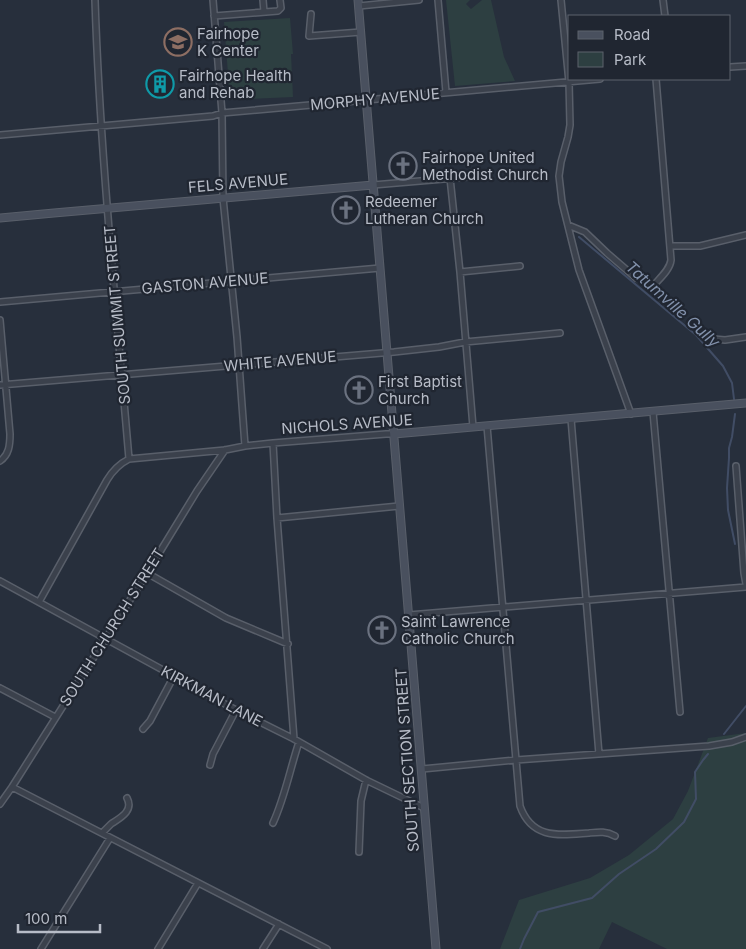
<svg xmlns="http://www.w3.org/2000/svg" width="746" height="949" viewBox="0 0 746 949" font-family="Inter,sans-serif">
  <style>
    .green { fill: #2d3f41 }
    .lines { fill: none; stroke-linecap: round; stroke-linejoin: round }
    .stream { stroke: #414d65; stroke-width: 2 }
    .street-casing { stroke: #595f6a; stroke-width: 8 }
    .secondary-casing { stroke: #595f6a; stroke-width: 9 }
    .street { stroke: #3b414c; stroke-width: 5 }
    .secondary { stroke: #49505e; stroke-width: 7 }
    .labels { text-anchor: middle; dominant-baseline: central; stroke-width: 4.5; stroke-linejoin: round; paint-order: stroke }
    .poi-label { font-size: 15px; fill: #b7bcc7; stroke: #202631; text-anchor: start }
    .street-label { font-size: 15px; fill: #b7bcc7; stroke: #202631 }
    .water-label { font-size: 16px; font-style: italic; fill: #8291ab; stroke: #202631 }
  </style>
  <rect width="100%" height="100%" fill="#272f3c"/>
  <path class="green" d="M446 0H470L466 4 471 9 482 0H491L504 57 515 81 455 86Z
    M290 18 293 54H291L293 97 230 100 224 22Z
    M746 733V949H667L612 922 599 949H500L519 900 590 878 629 855 673 819 688 791 708 738Z"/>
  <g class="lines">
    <path class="stream" d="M579 237 696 335 723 366 732 383 734 399
      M735 414 732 437 729 448V458L727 488 728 510 735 544
      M724 734 746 706
      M520 949 524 939 538 912 592 898 619 874 656 849 684 822 696 799 695 772 703 760 708 754"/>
    <g class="street-casing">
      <path id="street" d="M95 0C100 153 116 306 129 459
        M213 0 222 113 223 198 237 337 245 446
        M263 0 264 12
        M438 0 446 92
        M561 0 569 82 570 125 568 137 561 162 559 176 562 202 579 270 631 414
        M663 0 665 16
        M359 6 419 0
        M311 14 309 36 361 32
        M214 16 278 11 281 8 280 0
        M730 67 746 66
        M0 135 213 116 222 113 600 79
        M450 178 460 272 473 427
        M373 185 479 176
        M568 225 585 232 607 253 636 278
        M670 246H700L746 235
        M460 272 520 266
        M652 287C659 279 670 270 671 260L656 79
        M0 302 380 268
        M0 320 10 434C10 445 9 455 0 461
        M714 339 725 340 746 337
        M0 385 394 352 439 347 465 342 560 333
        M653 412 680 712
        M571 419 599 754
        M487 426 520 806C532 840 560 835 589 833 599 832 606 831 615 836
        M273 443 277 518 294 739
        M736 466 744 573 746 584
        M277 518 399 506
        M147 573 226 618 288 644
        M0 581 236 710 294 739 366 780 424 808
        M39 602 107 480C113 470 119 464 129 459L225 450 245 446 273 443 386 434H394
        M409 615 746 587
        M0 688 55 717
        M143 729 150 721 174 676
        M210 765 213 754 236 710
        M422 769 516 760 709 746 732 742 746 737
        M12 787 327 949
        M0 804 12 787 147 573 197 491 225 450
        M273 823C285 797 290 769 299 742
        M102 833C105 830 108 827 111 824 120 818 134 811 127 798
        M359 852 361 801 366 780
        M41 949 110 838
        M158 949 198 883
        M263 949 279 924"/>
    </g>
    <g class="secondary-casing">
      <path id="secondary" d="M358 0 436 949
        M0 218C124 206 248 196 373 185
        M394 434 746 403"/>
    </g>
    <use href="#street" class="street"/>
    <use href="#secondary" class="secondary"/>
  </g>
  <defs>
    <g id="school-ring" transform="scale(1.4375)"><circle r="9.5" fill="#202631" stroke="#8d6e63" stroke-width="1.5"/><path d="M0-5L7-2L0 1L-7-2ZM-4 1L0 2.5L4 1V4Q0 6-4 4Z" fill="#8d6e63"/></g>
    <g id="building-ring" transform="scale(1.4375)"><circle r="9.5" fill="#202631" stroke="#0f9aa8" stroke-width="1.5"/><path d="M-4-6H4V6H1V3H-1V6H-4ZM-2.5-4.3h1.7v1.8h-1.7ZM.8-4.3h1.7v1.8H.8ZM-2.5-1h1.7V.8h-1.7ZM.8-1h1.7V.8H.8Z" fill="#0f9aa8"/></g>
    <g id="church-ring" transform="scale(1.4375)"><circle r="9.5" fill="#202631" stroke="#6b7280" stroke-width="1.5"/><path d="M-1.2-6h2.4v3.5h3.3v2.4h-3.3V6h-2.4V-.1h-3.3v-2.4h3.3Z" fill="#6b7280"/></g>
  </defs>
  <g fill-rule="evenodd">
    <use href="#school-ring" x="178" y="42"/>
    <use href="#building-ring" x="160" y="84"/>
    <use href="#church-ring" x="403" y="166"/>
    <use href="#church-ring" x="346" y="210"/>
    <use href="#church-ring" x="359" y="390"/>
    <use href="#church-ring" x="382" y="630"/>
  </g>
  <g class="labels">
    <g class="poi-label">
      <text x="197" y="33">Fairhope<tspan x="197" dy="17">K Center</tspan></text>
      <text x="179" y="75">Fairhope Health<tspan x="179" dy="17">and Rehab</tspan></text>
      <text x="422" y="157">Fairhope United<tspan x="422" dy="17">Methodist Church</tspan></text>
      <text x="365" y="201">Redeemer<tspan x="365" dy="17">Lutheran Church</tspan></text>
      <text x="378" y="381">First Baptist<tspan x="378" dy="17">Church</tspan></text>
      <text x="401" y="621">Saint Lawrence<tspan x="401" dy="17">Catholic Church</tspan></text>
    </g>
    <g class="street-label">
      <text transform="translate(375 99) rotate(-5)">MORPHY AVENUE</text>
      <text transform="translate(238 183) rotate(-5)">FELS AVENUE</text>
      <text transform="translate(205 283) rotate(-5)">GASTON AVENUE</text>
      <text transform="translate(117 315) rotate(-95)">SOUTH SUMMIT STREET</text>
      <text transform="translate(280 361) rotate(-5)">WHITE AVENUE</text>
      <text transform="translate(347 424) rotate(-4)">NICHOLS AVENUE</text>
      <text transform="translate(112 627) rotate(-58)">SOUTH CHURCH STREET</text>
      <text transform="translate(212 696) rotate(28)">KIRKMAN LANE</text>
      <text transform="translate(407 760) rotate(-94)">SOUTH SECTION STREET</text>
    </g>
    <g class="water-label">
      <text transform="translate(673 304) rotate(42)">Tatumville Gully</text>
    </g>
  </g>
  <rect x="568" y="15" width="162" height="65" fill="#202631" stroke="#5c626d"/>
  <rect x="578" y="31" width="25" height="8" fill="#49505e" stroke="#5c626d"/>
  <text x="614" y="40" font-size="15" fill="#b7bcc7">Road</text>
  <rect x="578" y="52" width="25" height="15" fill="#2d3f41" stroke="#5c626d"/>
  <text x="614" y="65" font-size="15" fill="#b7bcc7">Park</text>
  <path d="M18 924v8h82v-8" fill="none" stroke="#b7bcc7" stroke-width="2.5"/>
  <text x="25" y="924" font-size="15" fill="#b7bcc7" stroke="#202631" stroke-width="4" paint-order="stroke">100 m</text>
</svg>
